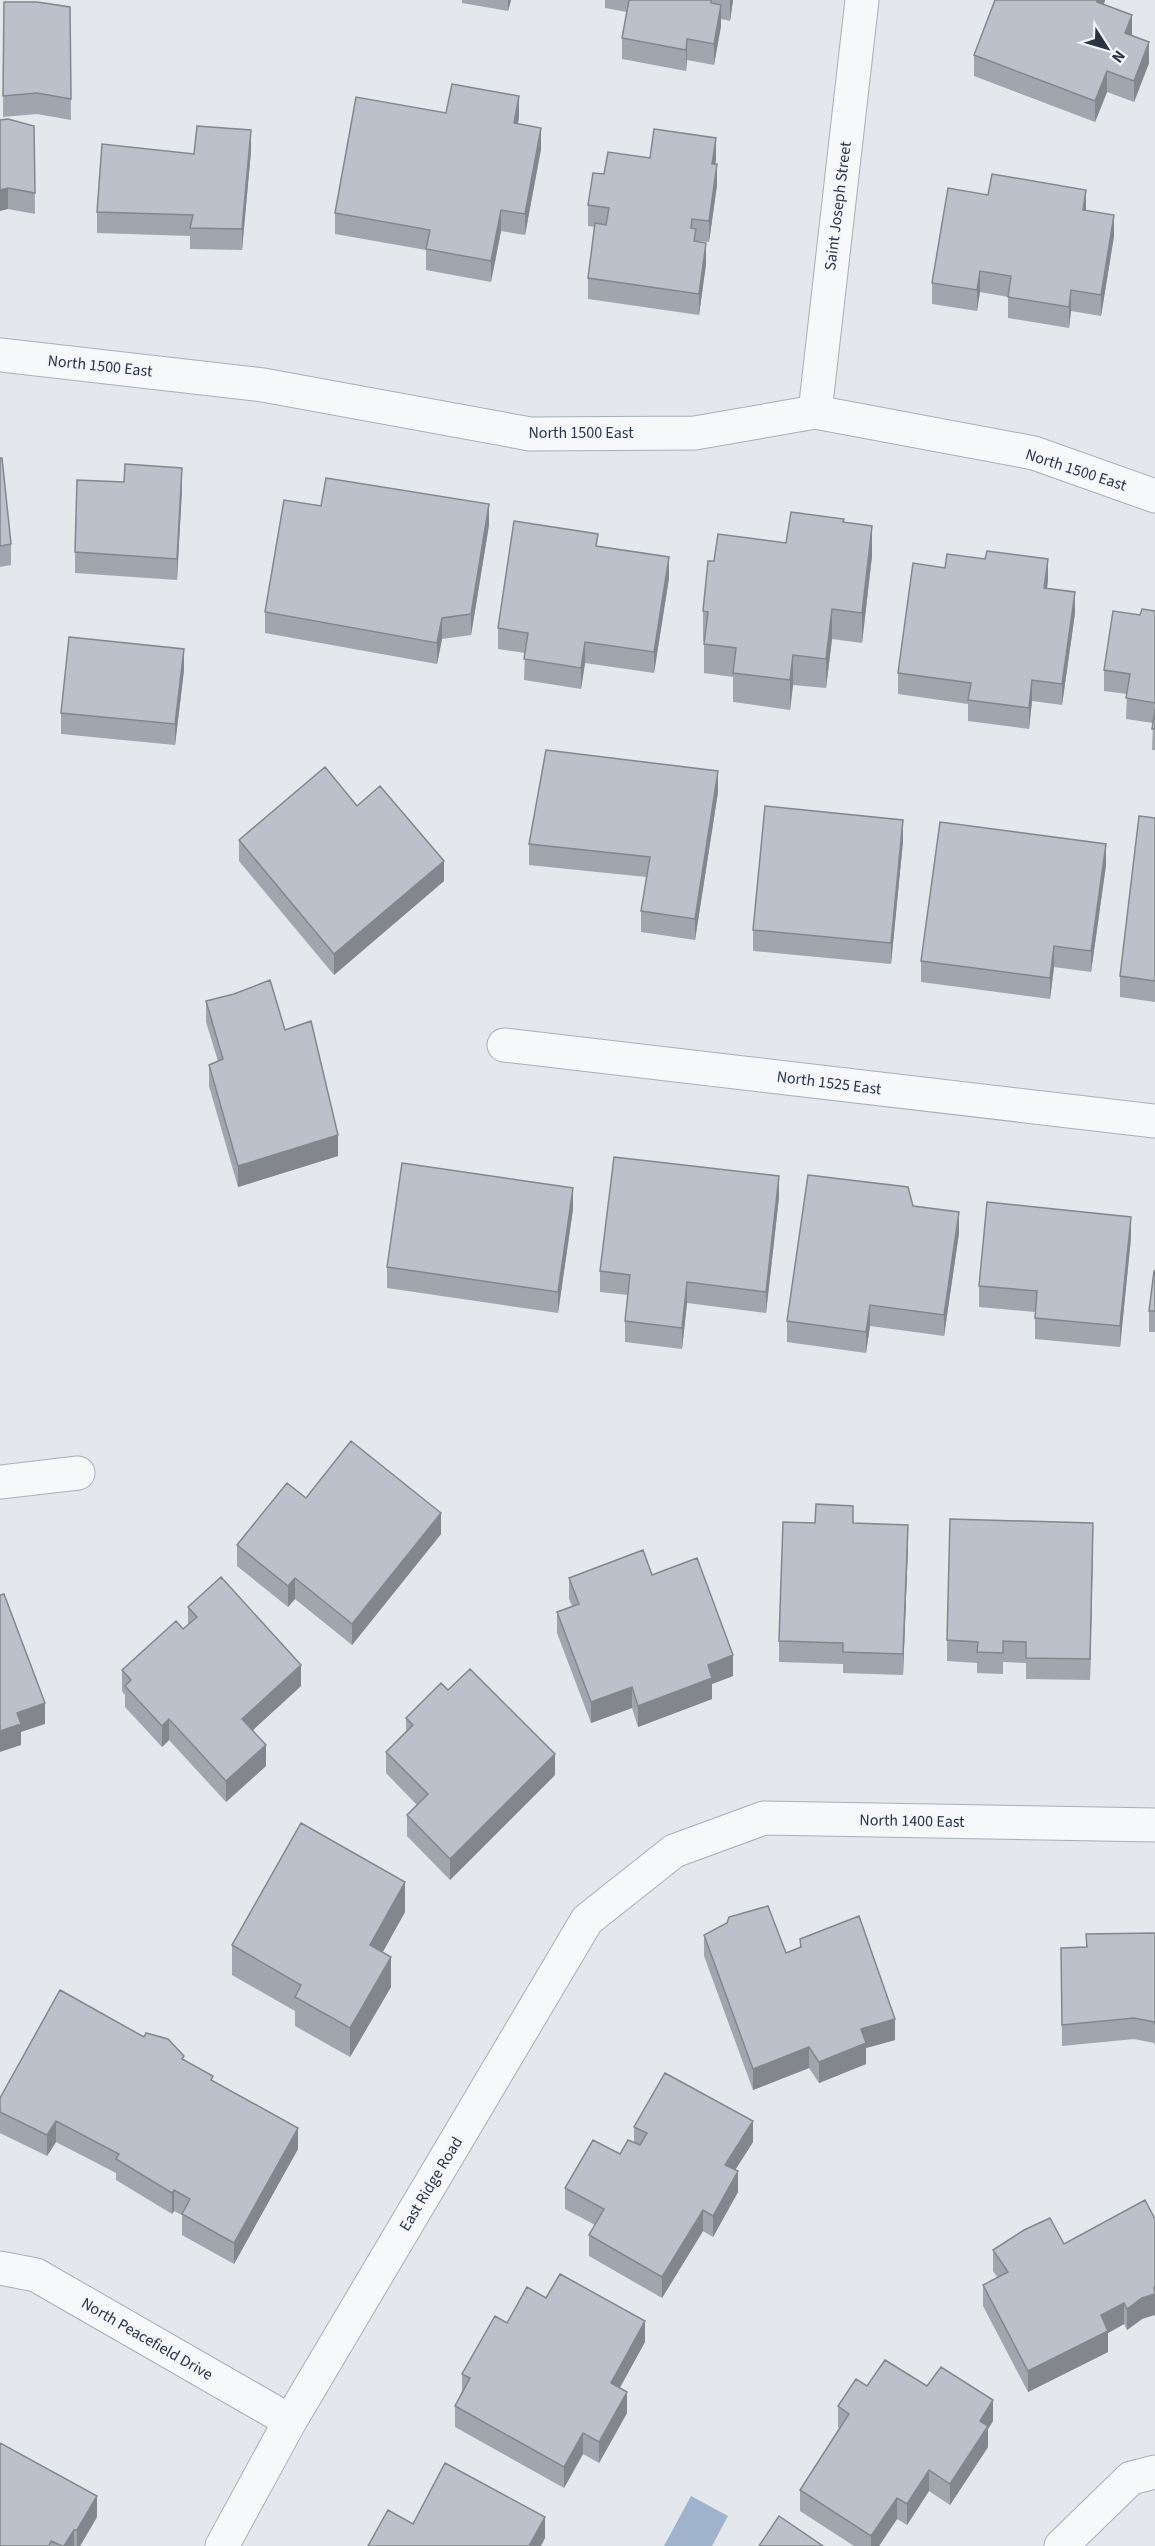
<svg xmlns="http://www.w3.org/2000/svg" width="1155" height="2546" viewBox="0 0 1155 2546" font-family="'Source Sans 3',sans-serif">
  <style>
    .water { fill: #9fb4cc }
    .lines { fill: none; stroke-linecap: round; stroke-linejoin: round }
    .minor-casing { stroke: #a9aeb7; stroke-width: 35 }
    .minor { stroke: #f7f8fa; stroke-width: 33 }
    .wall { fill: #a1a5ae }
    .shaded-wall { fill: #83868d }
    .building { fill: #bbc0ca; stroke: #83868d; stroke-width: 1.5 }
    .labels { text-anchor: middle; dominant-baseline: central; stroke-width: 4.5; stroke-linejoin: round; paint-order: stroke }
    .street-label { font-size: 16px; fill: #2b3445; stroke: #f4f6f9 }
  </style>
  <rect width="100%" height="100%" fill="#e4e7ec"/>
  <path class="water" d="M691 2496 728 2516 712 2546H664Z"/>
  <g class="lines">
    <g class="minor-casing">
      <path id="minor" d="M0 355 263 385 530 434 695 433 815 412 1034 453 1155 496
        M815 412 862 0
        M504 1045 1155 1121
        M0 1482 78 1473
        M0 2268 36 2275 290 2421
        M222 2546 290 2421 587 1920 674 1851 764 1818 1155 1825
        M1061 2546 1131 2478 1155 2472"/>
    </g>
    <use href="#minor" class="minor"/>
  </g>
  <path class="wall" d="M462 0H511L508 11 462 3Z
    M605 0H733L730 21 721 19V26L714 65 687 60 686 71 622 59V38L627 12 605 8Z
    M995 0H1105L1104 5 1132 36 1149 63 1134 102 1107 92 1095 122 974 76V55Z
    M4 2 70 7 71 120 37 114 3 117Z
    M446 113 519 117 518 124 541 149 525 235 501 231 491 282 426 270V250L335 234V213Z
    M0 120 34 126 35 214 8 209Z
    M251 151 242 250 190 249V236L97 233V212L194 154Z
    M650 158 716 159 715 164 717 185 709 242 696 241 706 264 699 315 588 299V278L595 227 588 226V205L604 174Z
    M988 195 1086 210 1114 236 1101 316 1071 311 1069 328 1008 318V297L980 292 977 311 932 304V283Z
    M0 458 11 544V565L0 567Z
    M124 482 182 489 177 580 75 573V552Z
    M321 506 489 525 471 635 442 639 437 664 265 633V612Z
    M844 522 872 556 862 643 832 639 826 688 793 685 790 710 733 702V677L704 673V641H703V611L714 561 786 543Z
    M598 546 669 578 654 673 585 663 581 689 524 680 525 653 498 649V628Z
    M1048 580 1047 588 1075 613 1062 705 1032 701 1029 729 968 721V704L898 694V673Z
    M1155 611V750H1152L1153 723 1126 719 1127 694 1104 691V670L1140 615Z
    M184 670 175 745 61 734V713Z
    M718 792 695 940 641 932V911L646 877 529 865V844Z
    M357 806 444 881 334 975 239 861V840Z
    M1155 818V1002L1120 997V976Z
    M903 841 891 964 753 951V930Z
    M1106 865 1091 972 1054 967 1050 999 921 982V961Z
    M206 1001 285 1030 338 1156 238 1187 209 1086V1065L218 1061 206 1022Z
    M779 1197 766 1313 687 1303 682 1349 625 1342V1321L628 1295 600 1292V1271Z
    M913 1206 959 1233 944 1336 870 1326 866 1353 787 1342V1321Z
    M573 1209 558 1313 387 1288V1267Z
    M1131 1238 1120 1347 1035 1339V1312L979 1307V1286Z
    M1155 1272V1332H1149V1311Z
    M306 1498 441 1534 352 1645 295 1599 288 1607 237 1566V1545Z
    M815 1523 908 1546 903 1675 843 1673V1664L779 1662V1641Z
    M1093 1544 1090 1680 1026 1679V1663L1003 1662V1674L977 1673V1663L947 1661V1640Z
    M652 1575 733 1676 712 1684V1699L638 1727 632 1708 591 1723 557 1633V1612L572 1606 569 1599V1578Z
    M188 1607 301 1686 253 1730 266 1766 226 1802 169 1740 162 1747 125 1707V1695L122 1691V1670L183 1629 188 1625Z
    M448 1690 555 1775 450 1880 407 1836V1815L417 1805 386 1773V1752L406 1731V1718Z
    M405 1912 382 1953 391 1987 350 2057 295 2026V2011L232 1975V1945Z
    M1155 1933V2046L1154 2043 1134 2039 1062 2046 1061 1948 1086 1947V1934Z
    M704 1935 786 1953 800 1948V1939L895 2040 866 2048V2064L819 2083 809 2068 753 2090 704 1956Z
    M184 2060 213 2081 298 2149 234 2264 182 2235V2215L174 2211 172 2214 116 2180V2173L56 2142 47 2156 0 2133V2098Z
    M634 2127 753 2142 735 2170 738 2192 713 2237 703 2231 662 2298 589 2256V2235L595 2225 565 2209V2188L620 2154 634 2142Z
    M1064 2244 1142 2319 1127 2330 1124 2324 1108 2333V2352L1028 2392 983 2306V2285L998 2278 993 2271V2250Z
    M546 2298 645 2342 619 2388 627 2413 599 2463 583 2454 564 2488 455 2427V2406L462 2391V2374L507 2323Z
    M867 2386H927L993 2421 988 2429V2447L950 2505 929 2491 907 2525 897 2519 879 2546H854L800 2511V2490L839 2428 838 2427V2406Z
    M97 2517 80 2546H0Z"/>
  <path class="shaded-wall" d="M508 0H511L508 11Z
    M730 0H733L730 21Z
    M1097 0H1105L1097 23Z
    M721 5V26L714 65V44Z
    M1132 15V36L1125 33Z
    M687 39V60L686 71V50Z
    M1149 42V63L1134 102V81Z
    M1107 71V92L1095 122V101Z
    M519 96V117L514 144V123Z
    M541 128V149L525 235V214Z
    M251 130V151L242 250V229Z
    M716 138V159L712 184V164Z
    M717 164V185L709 242V221Z
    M8 188V209L0 211V190Z
    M1086 190V211L1083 210Z
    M501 210V231L491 282V261Z
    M1114 215V236L1101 316V295Z
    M706 243V264L699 315V294Z
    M980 271V292L977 311V290Z
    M1071 290V311L1069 328V307Z
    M182 468V489L177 580V559Z
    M489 504V525L471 635V614Z
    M872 526V556L862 643V613Z
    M669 557V578L654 673V652Z
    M1048 559V580L1044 609V588Z
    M1075 592V613L1062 705V684Z
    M832 609V639L826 688V659Z
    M442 618V639L437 664V643Z
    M585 642V663L581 689V668Z
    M184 649V670L175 745V724Z
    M793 655V685L790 710V680Z
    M1032 680V701L1029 729V708Z
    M718 771V792L695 940V919Z
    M903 820V841L891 964V943Z
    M1106 844V865L1091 972V951Z
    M444 861V881L334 975V954Z
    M1054 946V967L1050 999V978Z
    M338 1135V1156L238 1187V1166Z
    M779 1176V1197L766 1313V1292Z
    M573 1188V1209L558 1313V1292Z
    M959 1212V1233L944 1336V1315Z
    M1131 1217V1238L1120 1347V1326Z
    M687 1282V1303L682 1349V1328Z
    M870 1305V1326L866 1353V1332Z
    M441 1513V1534L352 1645V1624Z
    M1093 1523V1544L1090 1680V1659Z
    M908 1525V1546L903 1675V1654Z
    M295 1578V1599L288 1607V1586Z
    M733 1655V1676L712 1684V1699L638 1727V1706L708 1665Z
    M301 1665V1686L242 1740V1719Z
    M632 1687V1708L591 1723V1702Z
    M45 1703V1724L21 1732V1745L0 1752V1731L17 1713Z
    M169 1719V1740L162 1747V1726Z
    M266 1745V1766L226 1802V1781Z
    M555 1754V1775L450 1880V1859Z
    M405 1882V1912L370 1975V1945Z
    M391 1957V1987L350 2057V2028Z
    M895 2019V2040L866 2048V2064L819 2083V2062L861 2029Z
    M809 2047V2068L753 2090V2069Z
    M56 2121V2142L47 2156V2135Z
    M753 2121V2142L725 2186V2165Z
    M298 2128V2149L234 2264V2243Z
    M738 2171V2192L713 2237V2216Z
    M174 2190V2211L172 2214V2193Z
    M703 2210V2231L662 2298V2277Z
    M1154 2287H1155V2315L1142 2319 1127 2330V2309Z
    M1124 2303V2324L1108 2333V2352L1028 2392V2371L1101 2315Z
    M645 2321V2342L611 2404V2383Z
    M627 2392V2413L599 2463V2442Z
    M993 2400V2421L988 2429V2447L950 2505V2484L980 2421Z
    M583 2433V2454L564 2488V2467Z
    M929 2470V2491L907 2525V2504Z
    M97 2496V2517L80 2546H77V2530Z
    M897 2498V2519L879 2546H871V2536Z
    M545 2517V2538L541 2546H529Z
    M74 2530V2546H64Z"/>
  <path class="building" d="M629 0H711V3L721 5 714 44 687 39 686 50 622 38Z
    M995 0H1097V2L1132 15 1125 33 1149 42 1134 81 1107 71 1095 101 974 55Z
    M4 2H37L70 7 71 99 37 93 3 96Z
    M452 84 519 96 514 123 541 128 525 214 501 210 491 261 426 249 430 230 335 213 356 97 446 113Z
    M8 119 34 126 35 193 8 188 0 190V120Z
    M197 126 251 130 242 229 190 228 193 215 97 212 102 144 194 154Z
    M654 129 716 138 712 164H717L709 221 692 219 691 228 696 229 694 241 706 243 699 294 588 278 595 223 606 225 609 208 588 205 593 173 604 174 608 152 650 158Z
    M992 174 1086 190 1083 210 1114 215 1101 295 1071 290 1069 307 1008 297 1011 276 980 271 977 290 932 283 948 188 988 195Z
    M0 458H2L11 544 0 546Z
    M125 464 182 468 177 559 75 552 77 480 124 482Z
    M326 478 489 504 471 614 442 618 437 643 265 612 284 500 321 506Z
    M791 512 844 519 843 522 872 526 862 613 832 609 826 659 793 655 790 680 733 673 736 648 704 644 708 612 703 611 708 561H714L718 534 786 543Z
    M514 521 598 534 596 546 669 557 654 652 585 642 581 668 524 659 528 633 498 628Z
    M987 551 1048 559 1044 588 1075 592 1062 684 1032 680 1029 708 968 700 971 683 898 673 913 563 945 568 947 554 985 559Z
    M1142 609 1155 611V703L1126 698 1130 674 1104 670 1113 611 1140 615Z
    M69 637 184 649 175 724 61 713Z
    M1155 709V729H1152Z
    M546 750 718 771 695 919 641 911 650 857 529 844Z
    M325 767 357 806 380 786 444 861 334 954 239 840Z
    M765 806 903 820 891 943 753 930Z
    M1139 816 1155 818V981L1120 976Z
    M940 822 1106 844 1091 951 1054 946 1050 978 921 961Z
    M270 980 285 1030 311 1021 338 1135 238 1166 209 1065 223 1059 206 1001 234 994Z
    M614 1157 779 1176 766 1292 687 1282 682 1328 625 1321 630 1275 600 1271Z
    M402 1163 573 1188 558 1292 387 1267Z
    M808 1175 908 1187 913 1206 959 1212 944 1315 870 1305 866 1332 787 1321Z
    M987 1202 1131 1217 1120 1326 1035 1318 1037 1291 979 1286Z
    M1154 1271 1155 1272V1311H1149Z
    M351 1441 441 1513 352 1624 295 1578 288 1586 237 1545 287 1483 306 1498Z
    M816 1504 853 1506V1523L908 1525 903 1654 843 1652V1643L779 1641 783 1522 815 1523Z
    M950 1519 1093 1523 1090 1659 1026 1658V1642L1003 1641V1653L977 1652 978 1642 947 1640Z
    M643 1550 652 1575 697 1558 733 1655 708 1665 712 1678 638 1706 632 1687 591 1702 557 1612 579 1604 569 1578Z
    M221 1577 301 1665 242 1719 266 1745 226 1781 169 1719 162 1726 125 1686 131 1680 122 1670 176 1621 183 1629 197 1617 188 1607Z
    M4 1594 45 1703 17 1713 21 1724 0 1731V1595Z
    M470 1669 555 1754 450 1859 407 1815 428 1794 386 1752 413 1725 406 1718 441 1683 448 1690Z
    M301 1823 405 1882 370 1945 391 1957 350 2028 295 1997 301 1985 232 1945Z
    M768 1906 786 1953 801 1947 800 1939 859 1916 895 2019 861 2029 866 2043 819 2062 809 2047 753 2069 704 1935 727 1923 729 1917Z
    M1155 1933V2025L1154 2022 1134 2018 1062 2025 1061 1948 1087 1947 1086 1934Z
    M60 1990 144 2037 146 2033 168 2039 184 2056 182 2059 213 2076 211 2080 298 2128 234 2243 182 2214 190 2199 174 2190 172 2193 116 2159 119 2154 56 2121 47 2135 0 2112V2098Z
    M665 2073 753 2121 725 2165 738 2171 713 2216 703 2210 662 2277 589 2235 604 2209 565 2188 593 2140 620 2154 628 2140 640 2145 647 2133 634 2127Z
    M1145 2200 1155 2219V2287H1154L1155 2294 1142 2298 1127 2309 1124 2303 1101 2315 1108 2331 1028 2371 983 2285 1008 2272 993 2250 1024 2230 1050 2218 1064 2244Z
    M560 2274 645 2321 611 2383 627 2392 599 2442 583 2433 564 2467 455 2406 470 2378 462 2374 495 2316 507 2323 527 2287 546 2298Z
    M885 2360 927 2386 941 2367 993 2400 980 2421 988 2426 950 2484 929 2470 907 2504 897 2498 871 2536 800 2490 849 2414 838 2406 856 2379 867 2386Z
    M0 2443 97 2496 77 2530H74L64 2546H62L51 2541 49 2546H0Z
    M445 2463 545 2517 529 2546H368L388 2510 413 2524Z
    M779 2516 823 2546H759Z"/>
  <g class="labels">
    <g class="street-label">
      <text transform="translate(838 206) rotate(-83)">Saint Joseph Street</text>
      <text transform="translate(100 366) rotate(6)">North 1500 East</text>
      <text x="581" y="433">North 1500 East</text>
      <text transform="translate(1076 470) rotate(18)">North 1500 East</text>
      <text transform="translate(829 1083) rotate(7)">North 1525 East</text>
      <text transform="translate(912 1821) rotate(1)">North 1400 East</text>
      <text transform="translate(431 2184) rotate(-59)">East Ridge Road</text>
      <text transform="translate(147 2339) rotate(30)">North Peacefield Drive</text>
    </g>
  </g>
  <g transform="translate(1107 48) rotate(127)" stroke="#f4f6f9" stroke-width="4.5" paint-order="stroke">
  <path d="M0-4.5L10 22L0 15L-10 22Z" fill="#2b3445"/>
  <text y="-9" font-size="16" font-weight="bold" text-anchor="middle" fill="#2b3445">N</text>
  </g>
</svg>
